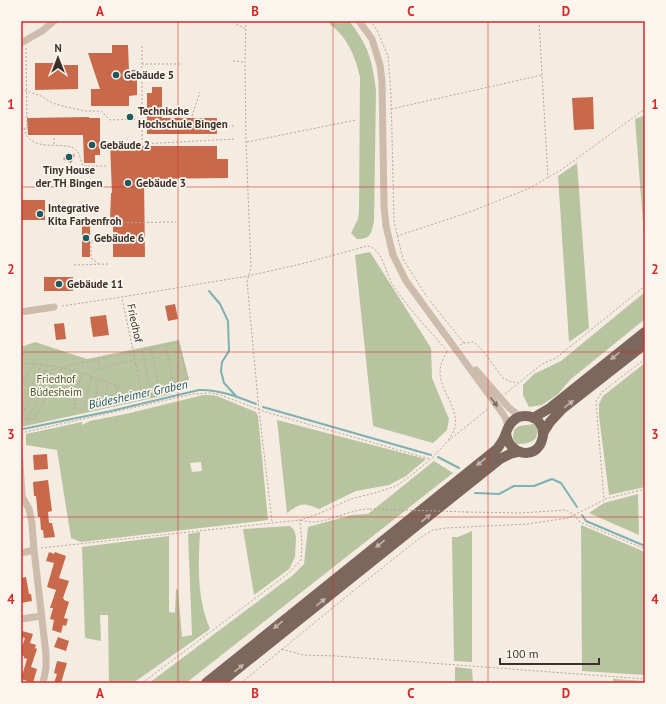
<svg xmlns="http://www.w3.org/2000/svg" width="666" height="704" viewBox="0 0 666 704" font-family="'PT Sans',sans-serif">
  <style>
    .green { fill: #b8c4a0; fill-rule: evenodd }
    .lines { fill: none; stroke-linecap: round; stroke-linejoin: round }
    .stream { stroke: #7fb0b2; stroke-width: 2 }
    .building { fill: #c8694b }
    .path { stroke: #b9a596; stroke-width: 1; stroke-dasharray: 2 2; stroke-linecap: butt }
    .lane { stroke: #cdbbac; stroke-width: 3.5 }
    .street { stroke: #cdbbac; stroke-width: 7 }
    .primary { stroke: #7d675c; stroke-width: 10 }
    .path-bridge { stroke: #b9a596; stroke-width: 1; stroke-dasharray: 2 2; stroke-linecap: butt }
    .oneway { fill: #c2b5ac }
    .oneway2 { fill: #7d6f65 }
    .grid { fill: none; stroke: #d62828; stroke-width: 1; stroke-opacity: 0.55 }
    .poi-dot { fill: #1f5a5e; stroke: #fbf5ee; stroke-width: 1.5 }
    .labels { text-anchor: middle; dominant-baseline: central; stroke-width: 3.5; stroke-linejoin: round; paint-order: stroke }
    .poi-label { font-size: 11px; font-weight: bold; fill: #3b302b; stroke: #fbf5ee; text-anchor: start }
    .street-label { font-size: 11px; fill: #3b302b; stroke: #fbf5ee }
    .park-label { font-size: 11px; fill: #4a5a2e; stroke: #fbf5ee }
    .water-label { font-size: 12px; font-style: italic; fill: #1f5a5e; stroke: #fbf5ee }
    .neatline { fill: none; stroke: #d62828; stroke-width: 1.5 }
    .grid-label { font-size: 13px; text-anchor: middle; font-weight: bold; fill: #d62828 }
  </style>
  <rect width="100%" height="100%" fill="#f4ebe1"/>
  <path class="green" d="M326 21 350 22C369 47 372 60 376 90L374 221C371 233 372 239 357 239L351 233 358 219 359 211 360 77C355 54 346 35 326 21Z
    M645 115V248L635 119Z
    M577 163 589 328 569 342 558 176Z
    M370 252 431 348 432 378 449 419 447 430 433 443 373 426 355 255Z
    M645 292V319L571 379 558 394 542 405 529 407 523 395V385L534 374 561 361Z
    M179 340 189 380 175 384 170 389 171 394 21 427V347L35 342 87 359Z
    M645 363V487L609 495 599 416V404L603 396Z
    M203 395H210L217 396 256 412 258 416 268 520 81 542 71 538 57 450 26 445V434L82 422V425L90 421 130 413ZM201 462 202 471 192 472 190 463Z
    M277 420 426 459 406 476 389 485 356 491 319 509C303 502 301 503 287 513Z
    M534 424C540 429 538 440 530 442 526 444 521 444 516 444L513 438 514 430 519 426Z
    M434 461 453 473 186 683H149L293 575 304 564 308 527 352 515 368 514Z
    M638 494 639 535 589 513 604 503Z
    M581 525 645 552V675L582 671Z
    M290 526 294 530 296 537 295 557 289 569 254 595 243 529Z
    M472 531V662L454 661 452 537H458Z
    M200 532C198 565 197 599 210 629L133 683H109L108 615H100L101 641 85 638 82 547 169 536V612L175 613 176 589 178 590 182 637 192 635 188 534Z
    M455 667 472 669 473 683H455Z
    M613 679 645 681V683H613Z"/>
  <g class="lines">
    <path class="stream" d="M209 291 220 304 228 321 229 351 222 362 221 371 224 383 236 396
      M263 407 431 455
      M23 429 111 411 199 390C218 389 238 397 256 404
      M438 457 459 468
      M475 493 499 494 514 486H534L552 479 561 483 577 507
      M582 515 586 521 645 546"/>
  </g>
  <path class="building" d="M112 45H128L129 70H137V95L129 96V106H91V89H100L88 53H112Z
    M35 63H59V65H78V89L35 90Z
    M152 87H162V118H217V134H147V93H152Z
    M593 97 594 129 574 130 572 98Z
    M89 117V118H100V155H95V163H84L83 135H28L27 118Z
    M110 143H122V146H217V159H228V178L144 179 145 257H113V220H110L111 193H112Z
    M68 152 75 155 71 163 63 159Z
    M21 200H45V220H22Z
    M82 220H90V257H82Z
    M44 277H73V291H44Z
    M175 304 178 319 168 321 165 306Z
    M106 315 109 335 93 337 90 317Z
    M64 323 66 339 56 340 54 324Z
    M47 454 48 469 34 470 33 455Z
    M48 480 52 511 48 512 49 523H52L55 537 44 538 43 530H41L40 517H38L36 496H34L33 482Z
    M49 552 54 554 55 552 66 556 59 578 69 581 63 598 64 599V600L69 602 64 618 68 619 66 626 63 625 61 633 52 630 54 620 50 619 53 608H50L56 590 47 587 54 563 46 561Z
    M26 577 29 594H31L32 601 21 603V578Z
    M22 631 33 634 30 643 36 645 35 648 37 649 31 667 37 669 33 683 21 679 27 659 24 658V656L21 655V650L25 638 21 637Z
    M58 637 69 641 66 651 54 647Z
    M57 661 67 663 61 683H54L57 674 54 673Z"/>
  <g class="lines">
    <path class="path" d="M246 21 245 62 246 142 251 267 247 282 259 410 272 521
      M370 21 377 30 388 56 391 94 394 221 403 259 427 297
      M539 21 548 178
      M233 22 245 29
      M142 46V144L234 139
      M233 61 244 62
      M142 64H180
      M21 89 41 96 52 103 67 107 85 111H101L110 120 142 119
      M391 109 542 75
      M192 116 200 92
      M224 126H234
      M21 128H27L26 48
      M24 128C29 156 68 138 77 151 80 155 81 161 83 166H108
      M54 138V145
      M247 142 356 120
      M107 223 176 222
      M397 236 467 213 528 189 561 170 645 109
      M99 264 91 258V241H101
      M74 265 108 264
      M430 301 464 343
      M62 306 122 297 248 276 305 263 367 246C383 248 385 273 393 285 407 307 430 331 448 352
      M460 345 464 343 474 342 483 351 503 378 511 382H518
      M166 346 173 382
      M151 349 161 394
      M142 350 152 396
      M447 352C425 384 463 402 454 430 453 433 450 437 448 441
      M98 360 100 369 134 360
      M21 363C33 364 46 364 58 367 88 374 117 384 143 399L122 298
      M21 387 33 364
      M505 394 542 364 556 358 645 286
      M114 401 118 387
      M104 403 108 383
      M21 405 42 365
      M94 405 99 380
      M84 406 91 377
      M74 409 81 374
      M21 417 48 366
      M27 420 55 367
      M21 421 35 418 62 368 70 365 178 343 188 378 174 383 161 394 143 399
      M21 433 193 394 211 393 220 395 269 413 430 459
      M605 499 645 489
      M467 512 521 513 566 510 574 515 580 522 645 549
      M301 520C305 521 309 522 313 522 333 521 350 509 370 509
      M41 548 300 520 318 514 351 499 378 492 396 486 409 477 431 459 447 442 489 408
      M282 649 303 655 336 656 645 679
      M142 683 289 573 301 560 302 543 300 520
      M241 683 352 592 421 537 433 530 446 528 528 524 568 518 604 500 596 401 602 392 645 359"/>
    <path class="lane" d="M21 451 24 498"/>
    <path class="street" d="M359 21 372 39 380 65 382 82 384 205 386 226 393 255 406 281 503 414 506 419 508 427
      M21 43 42 31 54 21
      M21 312 54 307
      M476 370 509 408 521 417
      M21 497 24 500 29 509 32 523 34 550 46 654V668L43 683
      M21 553 34 550
      M21 619 41 616"/>
    <path class="primary" d="M533 418 550 408 645 332
      M543 433 550 422 562 409 645 344
      M206 683 497 449C500 445 504 439 506 433 509 424 514 416 525 416 530 416 536 418 539 422 543 427 544 434 542 440 536 461 508 455 506 433
      M220 683 500 459 510 454 518 452"/>
    <path class="path-bridge" d="M370 509 467 512"/>
  </g>
  <defs><path id="oneway-solid" d="M-6-.8H1V-3.2L6.5 0L1 3.2V.8H-6Z"/></defs>
  <g class="oneway">
    <use href="#oneway-solid" transform="translate(615 356) rotate(141)"/>
    <use href="#oneway-solid" transform="translate(569 404) rotate(-38)"/>
    <use href="#oneway-solid" transform="translate(481 462) rotate(141)"/>
    <use href="#oneway-solid" transform="translate(426 518) rotate(-39)"/>
    <use href="#oneway-solid" transform="translate(380 544) rotate(141)"/>
    <use href="#oneway-solid" transform="translate(321 602) rotate(-39)"/>
    <use href="#oneway-solid" transform="translate(278 625) rotate(141)"/>
    <use href="#oneway-solid" transform="translate(239 668) rotate(-39)"/>
  </g>
  <use class="oneway2" href="#oneway-solid" transform="translate(494 402) rotate(53)"/>
  <path class="grid" d="M178 21V683M333 21V683M488 21V683M21 187H645M21 352H645M21 517H645"/>
  <g class="poi-dot">
    <circle cx="116" cy="75" r="4"/>
    <circle cx="130" cy="117" r="4"/>
    <circle cx="92" cy="145" r="4"/>
    <circle cx="69" cy="157" r="4"/>
    <circle cx="128" cy="183" r="4"/>
    <circle cx="40" cy="214" r="4"/>
    <circle cx="86" cy="238" r="4"/>
    <circle cx="59" cy="284" r="4"/>
  </g>
  <g class="labels">
    <g class="poi-label">
      <text x="124" y="75">Gebäude 5</text>
      <text x="138" y="111">Technische<tspan x="138" dy="13">Hochschule Bingen</tspan></text>
      <text x="100" y="145">Gebäude 2</text>
      <text x="69" y="170" text-anchor="middle">Tiny House<tspan x="69" dy="13">der TH Bingen</tspan></text>
      <text x="136" y="183">Gebäude 3</text>
      <text x="48" y="208">Integrative<tspan x="48" dy="13">Kita Farbenfroh</tspan></text>
      <text x="94" y="238">Gebäude 6</text>
      <text x="67" y="284">Gebäude 11</text>
    </g>
    <g class="street-label">
      <text transform="translate(135 323) rotate(78)">Friedhof</text>
    </g>
    <g class="park-label">
      <text x="56" y="379">Friedhof<tspan x="56" dy="13">Büdesheim</tspan></text>
    </g>
    <g class="water-label">
      <text transform="translate(138 394) rotate(-12)">Büdesheimer Graben</text>
    </g>
  </g>
  <rect width="666" height="704" fill="none" stroke="#fbf5ee" stroke-width="44"/>
  <g transform="translate(58 58)" stroke="#fbf5ee" stroke-width="3" paint-order="stroke">
  <path d="M0-3L7 15L0 10L-7 15Z" fill="#3b302b"/>
  <text y="-6" font-size="11" font-weight="bold" text-anchor="middle" fill="#3b302b">N</text>
  </g>
  <path d="M500 658v6h99v-6" fill="none" stroke="#3b302b" stroke-width="2"/>
  <text x="506" y="658" font-size="12" fill="#3b302b" stroke="#fbf5ee" stroke-width="3" paint-order="stroke">100 m</text>
  <rect x="22" y="22" width="622" height="660" class="neatline"/>
  <g class="grid-label">
    <text x="100" y="16">A</text>
    <text x="255" y="16">B</text>
    <text x="411" y="16">C</text>
    <text x="566" y="16">D</text>
    <text x="11" y="109">1</text>
    <text x="655" y="109">1</text>
    <text x="11" y="274">2</text>
    <text x="655" y="274">2</text>
    <text x="11" y="439">3</text>
    <text x="655" y="439">3</text>
    <text x="11" y="604">4</text>
    <text x="655" y="604">4</text>
    <text x="100" y="698">A</text>
    <text x="255" y="698">B</text>
    <text x="411" y="698">C</text>
    <text x="566" y="698">D</text>
  </g>
</svg>
